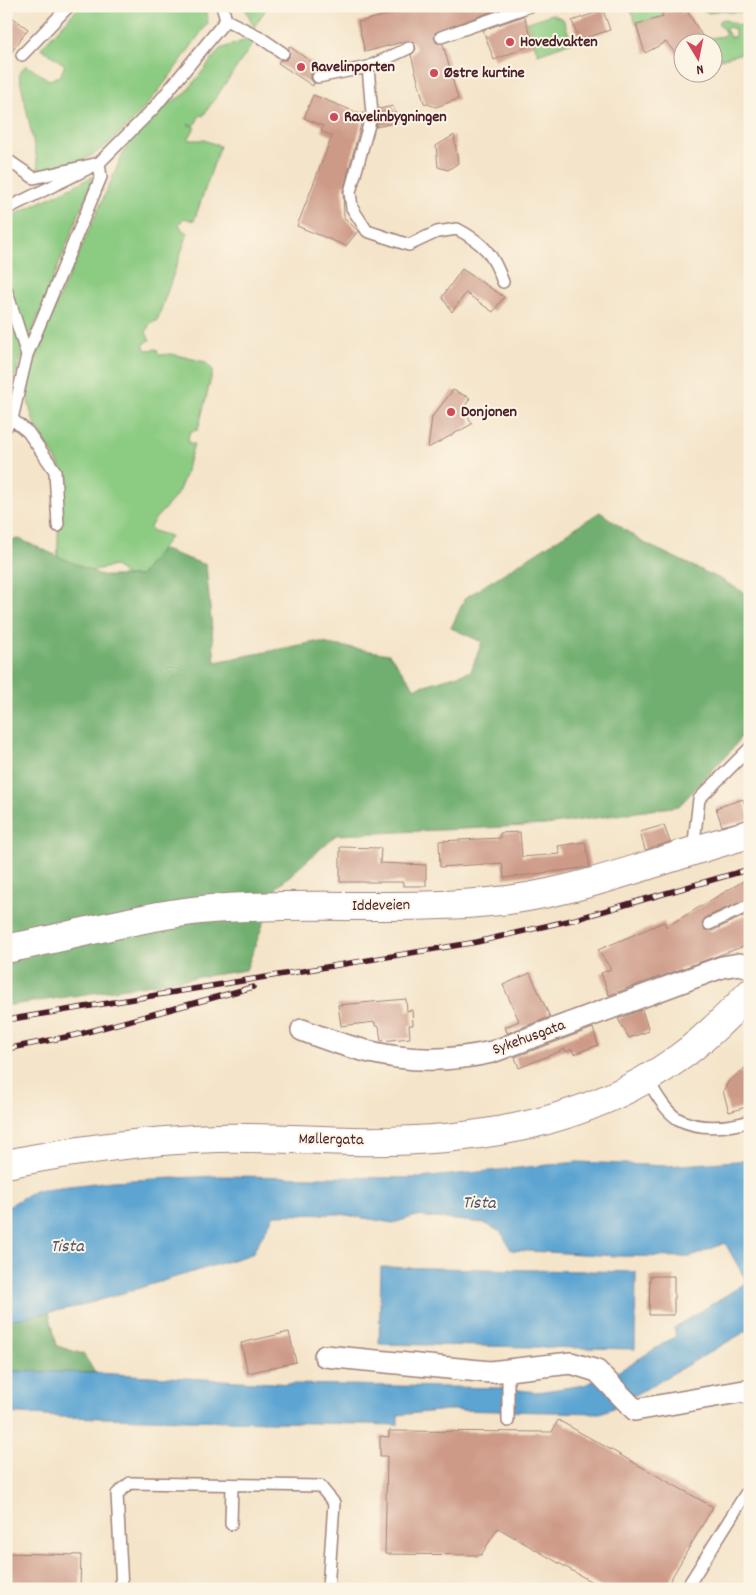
<svg xmlns="http://www.w3.org/2000/svg" width="756" height="1595" viewBox="0 0 756 1595" font-family="Dekko,sans-serif">
  <style>
    .green { fill: #8ccb82; stroke: #6b7556 }
    .forest { fill: #71af70; stroke: #5e674e }
    .water { fill: #5ba4d2; stroke: #52627e }
    .building { fill: #cd9a87 }
    .lines { fill: none; stroke-linecap: round; stroke-linejoin: round }
    .lane-casing { stroke: #9f827a; stroke-width: 14 }
    .street-casing { stroke: #9f827a; stroke-width: 24 }
    .primary-casing { stroke: #9f827a; stroke-width: 30 }
    .lane { stroke: #fff; stroke-width: 11 }
    .street { stroke: #fff; stroke-width: 21 }
    .primary { stroke: #fff; stroke-width: 28 }
    .rail-casing { stroke: #4a1f2b; stroke-width: 5.5 }
    .rail { stroke: #fcf5e5; stroke-width: 4; stroke-dasharray: 11; stroke-linecap: butt }
    .poi-dot { fill: #d1495b; stroke: #fcf5e5; stroke-width: 2 }
    .labels { text-anchor: middle; dominant-baseline: central; stroke-width: 4; stroke-linejoin: round; paint-order: stroke }
    .poi-label { font-size: 16px; font-weight: bold; fill: #4a1f2b; stroke: #fcf5e5; text-anchor: start }
    .street-label { font-size: 16px; fill: #4a1f2b; stroke: #fcf5e5 }
    .water-label { font-size: 18px; font-style: italic; fill: #51546e; stroke: #fcf5e5 }
  </style>
  <rect width="100%" height="100%" fill="#fcf5e5"/>
  <filter id="ink" filterUnits="userSpaceOnUse"><feTurbulence type="fractalNoise" baseFrequency=".02" numOctaves="2"/><feDisplacementMap in="SourceGraphic" scale="10" xChannelSelector="R" yChannelSelector="G"/><feConvolveMatrix kernelMatrix="1 2 1 2 8 2 1 2 1" color-interpolation-filters="sRGB"/></filter>
  <filter id="wash" filterUnits="userSpaceOnUse"><feTurbulence type="fractalNoise" baseFrequency=".0096" numOctaves="4" result="noise"/><feDisplacementMap in="SourceGraphic" scale="20" xChannelSelector="R" yChannelSelector="G"/><feGaussianBlur stdDeviation="1.12" result="paint"/><feColorMatrix in="noise" values="0 0 0 0 0 0 0 0 0 0 0 0 0 0 0 0 0 1.4 0 .05"/><feComposite in="paint" operator="in"/></filter>
  <g filter="url(#wash)">
    <rect width="100%" height="100%" fill="#f4e4c9"/>
    <path class="green" d="M80 6H206L208 23C170 74 130 142 70 167 61 171 49 172 40 174L19 74 26 65 49 80 60 76 65 65 41 48Z
      M244 6H264L266 9 254 27Z
      M629 6H664L668 10 662 11 663 17 636 24Z
      M693 6H749V12H728L722 10 710 13Z
      M551 14 563 19 572 42 538 54 526 23Z
      M722 19 741 26 743 53 717 60 714 55V42H706L704 39 723 36 727 31 730 37H735V29L728 27 725 32 718 22Z
      M246 40 254 42 203 116 200 115 194 126 188 124 195 127 188 140H204L220 146 194 221 184 218 179 224 183 231 188 233 157 321 150 323 146 333 150 340 143 345 146 350 157 349 159 355 172 354 205 362 213 370 198 430 191 431 188 437 189 443 194 444C189 459 186 476 179 490 172 505 157 513 150 527L153 531 171 536 140 576H126L115 566 57 577 60 467 33 420 28 401V379L33 356 127 145 159 108 184 95 220 49Z
      M94 176 6 398V219Z"/>
    <path class="forest" d="M600 512 642 542 720 579 750 596V724L733 748 679 806 546 825 336 835 277 887 246 970 6 1006V541L19 539 103 576H140L161 549 206 565 215 662 315 642 389 654 415 688 471 671 482 642 451 628 465 598Z
      M49 1312 57 1346 83 1354 96 1373 6 1371V1321Z"/>
    <path class="water" d="M750 1160V1329L611 1409 600 1413 448 1410 398 1415V1425L61 1417 6 1413V1371L96 1373 292 1384 501 1388 537 1392 584 1385 619 1371 676 1336 674 1328 747 1282 725 1243 691 1257 617 1256 511 1250 501 1232 484 1223 417 1216 393 1223 340 1214 274 1215 252 1254 80 1306 6 1321V1208L35 1190 112 1181 218 1176 420 1178 578 1162 667 1166Z
      M381 1267 636 1272 635 1349 379 1344Z"/>
    <g id="blocks">
      <path class="building" d="M398 6H506L435 33 436 42 443 44 458 99 436 107 424 103 411 55 416 49 413 42 406 41 365 52 358 22 400 12Z
        M678 9 679 13 687 11 706 42H684V64L666 42 645 53 636 24 663 17 661 11Z
        M603 10 610 30 579 40 572 21Z
        M524 16 534 44 494 60 483 30Z
        M12 17 28 29 6 60V25Z
        M289 46 321 69 311 74V79L314 83 313 86 278 63 280 60H286L289 57Z
        M313 95 361 114 364 113 343 190 344 217 358 231 346 246 297 226 332 136 321 131 323 126 304 118Z
        M393 106 398 122 376 127 379 109Z
        M454 135 458 163 448 170 438 167 436 146Z
        M462 269 504 297 493 312 466 293 452 312 442 297Z
        M453 390 470 398 464 408 472 424 428 448 432 417Z
        M743 799 750 819 722 826 716 808Z
        M664 825 670 842 645 850 640 832Z
        M520 832 522 857 560 854 558 846 585 842 590 867 504 878 502 863 440 867 439 841 500 838V833Z
        M340 847 381 848 380 863 426 865V886H403V882H340Z
        M750 877V898L706 917 702 924 705 930 712 931 750 913V944L609 995 601 973 611 969 598 950 664 922 666 927Z
        M530 973 550 1017 507 1033 505 1027 519 1021 503 985Z
        M406 999 407 1011 412 1010 413 1025H409L410 1038 381 1041 379 1026H375V1022L341 1026 338 1005Z
        M642 1010 649 1031 629 1038 618 1019Z
        M593 1028 598 1045 574 1054 572 1049 566 1052 565 1049 519 1068 515 1057Z
        M750 1064V1106L729 1112 723 1091 728 1082Z
        M650 1276H674V1315H649Z
        M289 1332 296 1362 248 1373 241 1343Z
        M558 1420 713 1507 665 1589H604L498 1528 481 1555 385 1554 387 1456H380V1436L389 1437V1431L552 1432Z
        M6 1553 81 1555 80 1589H6Z"/>
    </g>
  </g>
  <g filter="url(#ink)">
    <use href="#blocks" fill-opacity="0" stroke="#9f827a" stroke-width="1"/>
    <g class="lines">
      <g class="lane-casing">
        <path id="lane" d="M222 6 226 20
          M441 37 530 6
          M22 55 69 6
          M368 67 372 114 350 192 352 208 367 231 409 245 437 232 457 229C484 243 493 254 503 282
          M318 77 368 67 409 48
          M6 159 34 178 99 163 101 177 27 355 12 419 6 427
          M6 209 99 163 154 108 226 20 258 36 283 53
          M6 289 27 355
          M12 419 28 432 55 471 58 526
          M696 850 694 842 699 799 750 748
          M709 924 750 905
          M647 1079C655 1092 664 1110 678 1119 698 1130 728 1128 750 1121
          M508 1421V1370
          M231 1524 232 1485
          M122 1589 117 1494 130 1483 320 1486 334 1503 328 1589
          M686 1589 750 1487"/>
      </g>
      <g class="street-casing">
        <path id="street" d="M302 1030C368 1056 422 1068 492 1052L722 967 739 964 750 967
          M325 1356 490 1372 571 1363 597 1371 635 1410 744 1391 750 1394"/>
      </g>
      <g class="primary-casing">
        <path id="primary" d="M6 949C74 936 142 915 211 909 310 901 409 912 508 900 591 889 669 856 750 834
          M6 1164C76 1150 147 1140 218 1138 263 1137 308 1140 352 1141 468 1143 584 1127 680 1057 705 1039 728 1016 750 993"/>
      </g>
      <use href="#lane" class="lane"/>
      <use href="#street" class="street"/>
      <use href="#primary" class="primary"/>
      <g class="rail-casing">
        <path id="rail" d="M6 1020 477 942 576 919 750 869
          M6 1049 76 1035 253 987"/>
      </g>
      <use href="#rail" class="rail"/>
    </g>
  </g>
  <g class="poi-dot">
    <circle cx="510" cy="42" r="5"/>
    <circle cx="301" cy="67" r="5"/>
    <circle cx="434" cy="73" r="5"/>
    <circle cx="334" cy="117" r="5"/>
    <circle cx="451" cy="412" r="5"/>
  </g>
  <g class="labels">
    <g class="poi-label">
      <text x="520" y="42">Hovedvakten</text>
      <text x="311" y="67">Ravelinporten</text>
      <text x="444" y="73">Østre kurtine</text>
      <text x="344" y="117">Ravelinbygningen</text>
      <text x="461" y="412">Donjonen</text>
    </g>
    <g class="street-label">
      <text transform="translate(381 906) rotate(-1)">Iddeveien</text>
      <text transform="translate(529 1038) rotate(-20)">Sykehusgata</text>
      <text transform="translate(331 1140) rotate(1)">Møllergata</text>
    </g>
    <g class="water-label">
      <text transform="translate(479 1204) rotate(1)">Tista</text>
      <text x="67" y="1247">Tista</text>
    </g>
  </g>
  <rect width="756" height="1595" fill="none" stroke="#fcf5e5" stroke-width="25"/>
  <g transform="translate(698 58) rotate(170)"><circle r="24" fill="#fcf5e5" stroke="#b59f9b"/>
  <path d="M0-4L9 19L0 12L-9 19Z" fill="#d1495b"/>
  <text y="-8" font-size="14" font-weight="bold" text-anchor="middle" fill="#4a1f2b">N</text>
  </g>
</svg>
